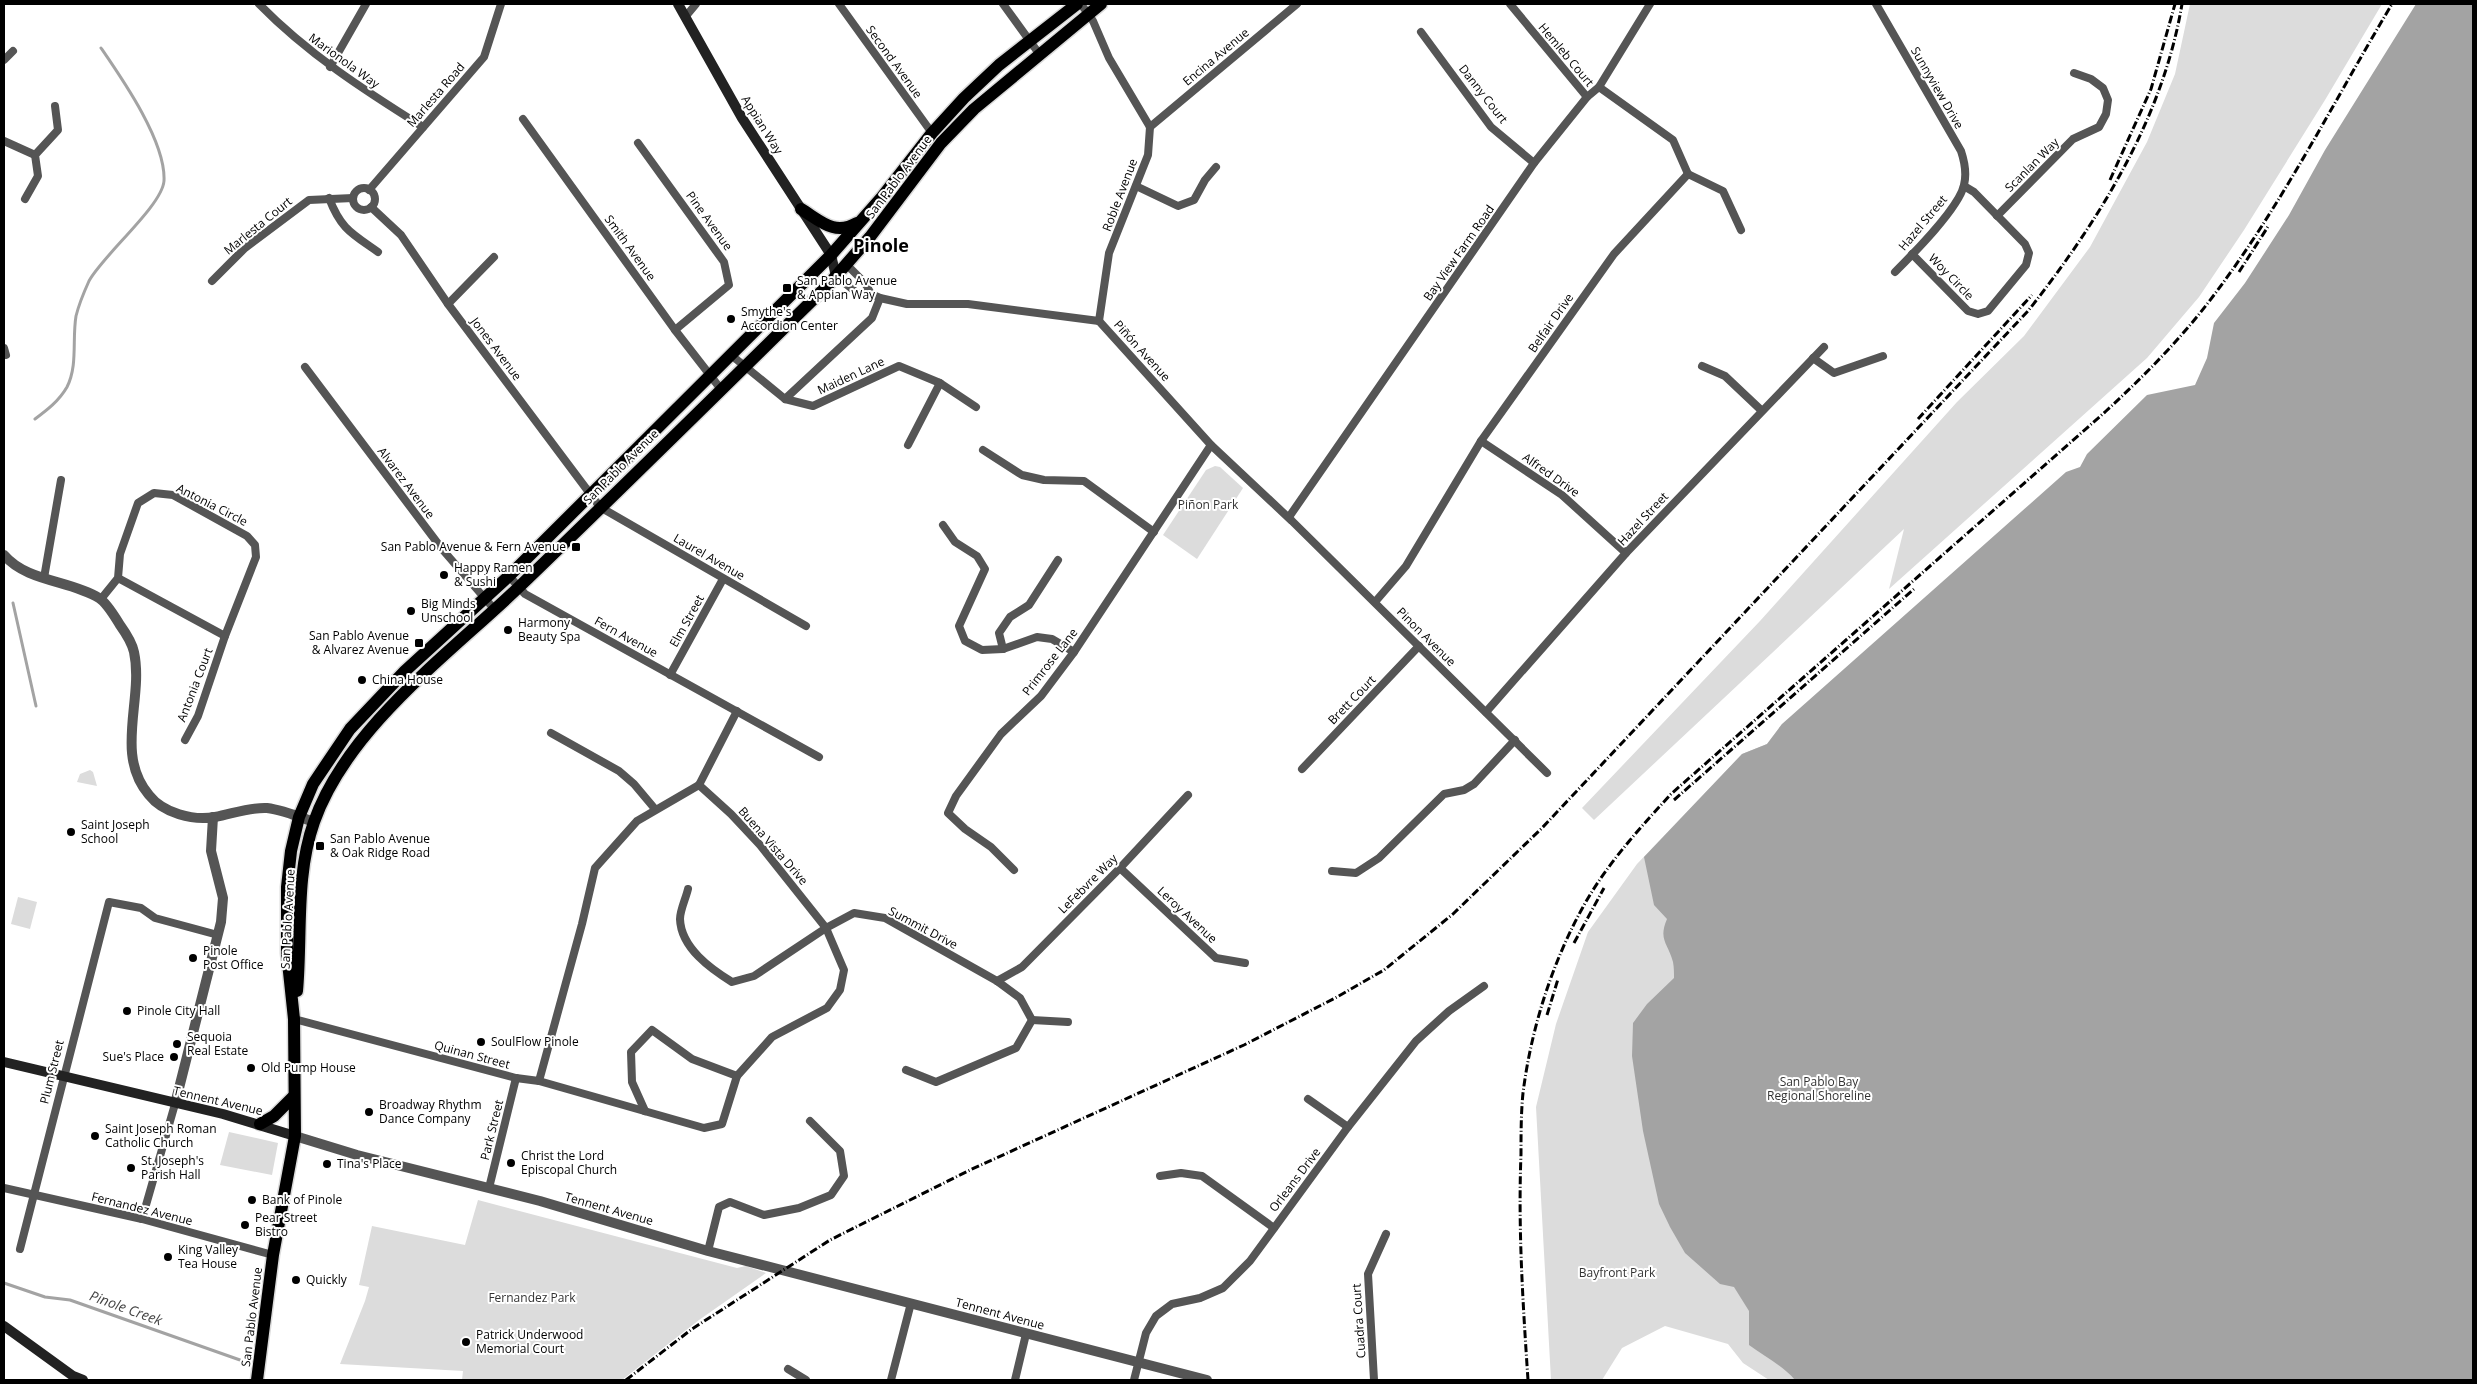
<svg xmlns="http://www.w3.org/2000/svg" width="2477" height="1384" font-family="'Open Sans',sans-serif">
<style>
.green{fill:#dcdcdc}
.water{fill:#a3a3a3}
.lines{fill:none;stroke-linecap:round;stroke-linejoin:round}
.stream{stroke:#a3a3a3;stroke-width:3}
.primary-casing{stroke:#dbdbdb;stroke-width:15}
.minor{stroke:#555;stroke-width:8}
.tertiary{stroke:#555;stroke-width:10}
.secondary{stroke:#222;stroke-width:10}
.primary{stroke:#000;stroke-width:12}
.rail{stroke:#000;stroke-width:3;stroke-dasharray:8 2.5 1 2.5;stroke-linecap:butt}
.poi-dot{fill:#000;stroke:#fff;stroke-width:2}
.labels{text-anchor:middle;stroke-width:4;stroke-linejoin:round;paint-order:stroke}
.street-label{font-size:12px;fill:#000;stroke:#fff}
.poi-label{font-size:12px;fill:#000;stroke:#fff;text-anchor:start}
.park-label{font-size:12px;fill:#333;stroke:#fff}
.water-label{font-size:14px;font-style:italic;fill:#444;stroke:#fff}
.district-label{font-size:18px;font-weight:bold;fill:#000;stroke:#fff}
</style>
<rect width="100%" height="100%" fill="#fff"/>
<g class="green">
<path d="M 2190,4 L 2382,4 L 2325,100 L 2244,230 L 2199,297 L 2147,358 L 1889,589 L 1904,529 L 1594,820 L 1582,808 L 1760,621 L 1957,402 L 2024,336 L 2090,247 L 2147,142 L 2175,74 Z"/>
<path d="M 1215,466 L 1220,467 L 1243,488 L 1197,559 L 1163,535 L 1206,470 Z"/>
<path d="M 1782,724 L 2091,1380 L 1769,1380 L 1743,1363 L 1728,1344 L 1665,1326 L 1622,1348 L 1602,1380 L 1551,1380 L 1536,1107 L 1556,1024 L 1588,932 L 1637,864 L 1742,754 L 1767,744 Z"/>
<path d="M 90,770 L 93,772 L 97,786 L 77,782 L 80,774 Z"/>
<path d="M 18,897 L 37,902 L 30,929 L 11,924 Z"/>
<path d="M 229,1132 L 278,1143 L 272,1175 L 220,1165 Z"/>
<path d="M 478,1200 L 737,1268 L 746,1266 L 766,1273 L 699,1320 L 622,1380 L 462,1380 L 463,1371 L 340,1364 L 365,1301 L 369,1287 L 359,1285 L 372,1226 L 465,1245 Z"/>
</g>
<path class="water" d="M 2416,4 L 2473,4 L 2473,1380 L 1795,1380 C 1783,1366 1764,1356 1749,1345 L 1749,1311 L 1734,1287 L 1720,1284 L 1685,1253 L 1670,1227 L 1659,1204 L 1643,1131 L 1632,1056 L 1633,1023 L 1647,1004 L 1674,978 C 1674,973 1674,967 1673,962 C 1668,943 1658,940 1667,919 L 1654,905 L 1644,857 L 1742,754 L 1767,744 L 1782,724 L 2066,472 L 2080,467 L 2087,454 L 2147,395 L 2195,385 L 2207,358 L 2214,323 L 2245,283 L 2289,215 L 2325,150 Z"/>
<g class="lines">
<g class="stream">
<path d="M 35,419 C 47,410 59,401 67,387 C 78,365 72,340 76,316 C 79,304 84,292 89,281 C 103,255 162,206 164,181 C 166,142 123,80 101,48"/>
<path d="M 13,603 L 36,706"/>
<path d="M 4,1283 L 45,1297 L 70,1300 L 240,1360"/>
</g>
<defs>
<g id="primary">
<path d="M 801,209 C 821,221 834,236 857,223"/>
<path d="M 297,991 C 302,935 295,876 314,822 C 347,728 449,654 519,587 C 623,487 726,385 829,284 L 870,237 L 941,143 L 974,109 L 1101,4"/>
<path d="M 260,1124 L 274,1116 L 294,1096"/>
<path d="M 257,1380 L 273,1255 L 295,1136 L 294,1019 L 287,953 L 287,887 L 291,851 L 299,817 L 313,784 L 350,729 L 405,671 L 509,576 L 831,255 L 882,197 L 932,133 L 964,98 L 999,65 L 1077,4"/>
</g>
</defs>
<use href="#primary" class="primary-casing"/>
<g class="minor">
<path d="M 259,4 C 308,54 364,90 423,127"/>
<path d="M 839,4 L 932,133"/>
<path d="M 1003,4 L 1040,55"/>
<path d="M 1081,4 L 1093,21 L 1109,58 L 1150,127 L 1148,155 L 1109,253 L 1099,321"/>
<path d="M 1510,4 L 1587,97"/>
<path d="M 1876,4 L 1961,151 C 1965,163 1967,173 1964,185 C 1959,208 1913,254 1895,272"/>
<path d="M 686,16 L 696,4"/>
<path d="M 1421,32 L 1491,127 L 1534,163"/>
<path d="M 4,60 L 13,51"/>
<path d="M 330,67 L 366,4"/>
<path d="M 1599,87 L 1673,140 L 1688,174"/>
<path d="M 523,119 L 675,330 L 720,388"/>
<path d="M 1150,127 L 1297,4"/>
<path d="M 4,141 L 35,155"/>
<path d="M 638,143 L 724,262 L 729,285 L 675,330"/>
<path d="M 1688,174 L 1723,191 L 1741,230"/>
<path d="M 1136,186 L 1178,206 L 1194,200 L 1205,180 L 1216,167"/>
<circle cx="364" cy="199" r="11"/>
<path d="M 369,190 L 484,57 L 501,4"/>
<path d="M 329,198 C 341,229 351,233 378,252"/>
<path d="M 25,199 L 38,176 L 35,155 L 58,130 L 55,106"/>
<path d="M 371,207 L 401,235 L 448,304 L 600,507 L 806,626"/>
<path d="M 1997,216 L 2073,139 L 2099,127 L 2106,114 L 2108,100 L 2103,88 L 2091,79 L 2074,73"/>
<path d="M 1912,254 L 1968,311 L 1978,314 L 1988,311 L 2026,265 L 2029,253 L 2025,244 L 1974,192 L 1964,186"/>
<path d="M 846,264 L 865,283 L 871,294"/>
<path d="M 836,276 L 857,293 L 871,294 L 880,298 L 907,304 L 968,304 L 1099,321 L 1211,445 L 1292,521 L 1547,773"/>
<path d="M 212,281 L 245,248 L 309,200 L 353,198"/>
<path d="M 448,304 L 494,257"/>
<path d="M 4,348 L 6,355"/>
<path d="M 731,355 L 785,399 L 813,406 L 899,366 L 940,383 L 976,407"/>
<path d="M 1813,358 L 1834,373 L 1883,356"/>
<path d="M 1702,366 L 1725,376 L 1761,410"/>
<path d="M 305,367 L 442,549 L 495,610"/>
<path d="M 785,399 L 872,318 L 880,298"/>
<path d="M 1481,441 L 1562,495 L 1626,553"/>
<path d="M 908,445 L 940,383"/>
<path d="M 983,450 L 1022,475 L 1044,480 L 1084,481 L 1154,532"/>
<path d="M 1289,517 L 1534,163 L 1587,97 L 1599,87 L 1650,4"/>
<path d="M 943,525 L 955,542 L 977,556 L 985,569 L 959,626 L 965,641 L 982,650 L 1003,649 L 1037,637 L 1052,639 L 1074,652"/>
<path d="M 509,576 L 525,594 L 819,757"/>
<path d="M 44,578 L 61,480"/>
<path d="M 101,599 L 118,578 L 120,554 L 138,503 L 154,493 L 173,495 L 247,536 L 255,545 L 256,557 L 225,636 L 118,578"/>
<path d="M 1375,602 L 1406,566 L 1481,441 L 1614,254 L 1688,174"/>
<path d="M 1003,649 L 999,633 L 1010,617 L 1029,605 L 1058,560"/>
<path d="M 670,675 L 723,579"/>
<path d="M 1486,712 L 1626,553 L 1824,347"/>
<path d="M 551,733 L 619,771 L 634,784 L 655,809"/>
<path d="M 185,740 L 198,716 L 225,636"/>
<path d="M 1302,769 L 1419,646"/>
<path d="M 699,785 L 737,711"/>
<path d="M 1120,868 L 1216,958 L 1245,963"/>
<path d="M 1014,870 L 991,847 L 965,829 L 948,813 L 956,796 L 1001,734 L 1041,696 L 1074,652 L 1211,445"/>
<path d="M 1332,871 L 1356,873 L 1379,858 L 1444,794 L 1464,790 L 1474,784 L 1515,740"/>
<path d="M 688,889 C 686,898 680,910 680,919 C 681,948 711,969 732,982 L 754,976 L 826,928 L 854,913 L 885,918 L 997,981 L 1020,998 L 1032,1020 L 1016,1048 L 936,1082 L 906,1070"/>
<path d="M 997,981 L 1022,967 L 1120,868 L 1188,795"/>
<path d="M 294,1019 L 516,1078 L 539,1081 L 704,1128 L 722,1124 L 737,1076"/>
<path d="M 1032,1020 L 1068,1022"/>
<path d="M 539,1081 L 582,924 L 595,868 L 637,821 L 699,785"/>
<path d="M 1308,1099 L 1348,1127"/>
<path d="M 645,1111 L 632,1082 L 631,1052 L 652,1030 L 692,1059 L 737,1076 L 772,1037 L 827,1008 L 840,990 L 844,970 L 826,928 L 760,845 L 731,814 L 699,785"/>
<path d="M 1160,1176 L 1181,1173 L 1202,1176 L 1274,1228"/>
<path d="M 4,1188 L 142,1219 L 273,1255"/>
<path d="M 489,1188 L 516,1078"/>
<path d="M 142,1219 L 175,1104"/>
<path d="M 20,1249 L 109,902 L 141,908 L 155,918 L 218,935"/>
<path d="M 708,1251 L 719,1207 L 730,1202 L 764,1215 L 799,1208 L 831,1195 L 844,1176 L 840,1151 L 810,1121"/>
<path d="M 788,1369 L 806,1380"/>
<path d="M 891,1380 L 911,1303"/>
<path d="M 1015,1380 L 1026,1334"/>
<path d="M 1134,1380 L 1146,1333 L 1156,1316 L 1172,1304 L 1200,1298 L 1223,1288 L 1250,1261 L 1348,1127 L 1416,1041 L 1449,1011 L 1484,986"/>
<path d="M 1374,1380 L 1368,1274 L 1386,1234"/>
</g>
<g class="tertiary">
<path d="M 4,555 C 27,582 70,580 99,598 C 107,603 115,617 120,625 C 125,632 132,643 134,652 C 144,699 114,754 149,795 C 163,813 193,821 215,817 C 232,814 249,807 267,808 C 283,810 300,817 314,822"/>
<path d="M 175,1104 L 221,922 L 223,898 L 211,851 L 213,817"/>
<path d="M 295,1136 L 357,1155 L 540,1201 L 708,1251 L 1207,1380"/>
</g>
<g class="secondary">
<path d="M 678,4 L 742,118 L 831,255 L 836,276"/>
<path d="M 4,1062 L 223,1114 L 295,1136"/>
<path d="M 4,1326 L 73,1376 L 83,1380"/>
</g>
<use href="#primary" class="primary"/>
<g class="rail">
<path d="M 2110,180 L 2151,89 L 2175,4"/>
<path d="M 2239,272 L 2269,225"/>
<path d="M 1918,419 L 2032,295"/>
<path d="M 1674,800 L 1914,589"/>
<path d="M 1574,943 L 1604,888"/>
<path d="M 1547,1015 L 1558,979"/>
<path d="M 626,1380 L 692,1329 L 830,1240 L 970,1170 L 1244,1045 L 1337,997 L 1384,970 L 1453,914 L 1542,828 L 2028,311 C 2099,221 2163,118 2182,4"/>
<path d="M 1528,1380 C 1523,1305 1518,1229 1521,1154 C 1521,1134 1521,1113 1523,1093 C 1531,1029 1552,963 1583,907 C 1606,865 1639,829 1671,794 L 2105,412 C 2144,376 2182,338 2214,295 C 2282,205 2334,101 2392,4"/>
</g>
</g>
<g class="poi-dot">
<rect x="782" y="283" width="10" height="10" rx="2.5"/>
<circle cx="731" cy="319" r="5"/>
<rect x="571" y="542" width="10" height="10" rx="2.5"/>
<circle cx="444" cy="575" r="5"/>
<circle cx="411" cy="611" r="5"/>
<circle cx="508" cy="630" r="5"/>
<rect x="414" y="638" width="10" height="10" rx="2.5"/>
<circle cx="362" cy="680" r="5"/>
<circle cx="71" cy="832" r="5"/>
<rect x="315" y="841" width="10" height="10" rx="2.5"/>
<circle cx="193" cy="958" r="5"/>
<circle cx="127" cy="1011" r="5"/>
<circle cx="481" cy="1042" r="5"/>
<circle cx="177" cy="1044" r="5"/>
<circle cx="174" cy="1057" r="5"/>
<circle cx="251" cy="1068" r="5"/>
<circle cx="369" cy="1112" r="5"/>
<circle cx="95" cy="1136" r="5"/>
<circle cx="511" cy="1163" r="5"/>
<circle cx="327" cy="1164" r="5"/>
<circle cx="131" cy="1168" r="5"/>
<circle cx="252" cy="1200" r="5"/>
<circle cx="245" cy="1225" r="5"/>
<circle cx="168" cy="1257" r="5"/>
<circle cx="296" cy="1280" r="5"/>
<circle cx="466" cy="1342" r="5"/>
</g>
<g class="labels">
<g class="street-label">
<text transform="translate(1566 55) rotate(50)" y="4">Hemleb Court</text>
<text transform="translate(1216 57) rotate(-40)" y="4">Encina Avenue</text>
<text transform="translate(344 61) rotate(36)" y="4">Marionola Way</text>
<text transform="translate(894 62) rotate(54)" y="4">Second Avenue</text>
<text transform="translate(1937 88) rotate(60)" y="4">Sunnyview Drive</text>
<text transform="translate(1483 94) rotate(52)" y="4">Danny Court</text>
<text transform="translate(436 95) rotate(-49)" y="4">Marlesta Road</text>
<text transform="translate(762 125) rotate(58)" y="4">Appian Way</text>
<text transform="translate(2032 165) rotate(-45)" y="4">Scanlan Way</text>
<text transform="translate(899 177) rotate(-53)" y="4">San Pablo Avenue</text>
<text transform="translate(1120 195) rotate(-69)" y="4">Roble Avenue</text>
<text transform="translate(709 221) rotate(54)" y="4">Pine Avenue</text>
<text transform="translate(1923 223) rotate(-50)" y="4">Hazel Street</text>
<text transform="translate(258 226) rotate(-39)" y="4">Marlesta Court</text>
<text transform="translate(630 248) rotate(54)" y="4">Smith Avenue</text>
<text transform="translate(1459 253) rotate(-55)" y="4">Bay View Farm Road</text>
<text transform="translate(1951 277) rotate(46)" y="4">Woy Circle</text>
<text transform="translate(1551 323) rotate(-55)" y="4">Belfair Drive</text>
<text transform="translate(496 349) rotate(53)" y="4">Jones Avenue</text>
<text transform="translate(1142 351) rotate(48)" y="4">Piñón Avenue</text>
<text transform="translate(851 376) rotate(-25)" y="4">Maiden Lane</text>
<text transform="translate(621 467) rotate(-45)" y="4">San Pablo Avenue</text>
<text transform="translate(1551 475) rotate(35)" y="4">Alfred Drive</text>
<text transform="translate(406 483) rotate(53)" y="4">Alvarez Avenue</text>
<text transform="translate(212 505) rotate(27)" y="4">Antonia Circle</text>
<text transform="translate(1643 519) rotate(-47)" y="4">Hazel Street</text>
<text transform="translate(709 557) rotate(30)" y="4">Laurel Avenue</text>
<text transform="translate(687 621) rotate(-61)" y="4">Elm Street</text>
<text transform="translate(626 637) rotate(29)" y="4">Fern Avenue</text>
<text transform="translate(1426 637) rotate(45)" y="4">Pinon Avenue</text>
<text transform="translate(1050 662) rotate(-52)" y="4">Primrose Lane</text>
<text transform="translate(195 685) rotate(-69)" y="4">Antonia Court</text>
<text transform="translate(1352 700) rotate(-46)" y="4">Brett Court</text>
<text transform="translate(773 846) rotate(49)" y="4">Buena Vista Drive</text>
<text transform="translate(1088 884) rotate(-45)" y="4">LeFebvre Way</text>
<text transform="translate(1187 915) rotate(43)" y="4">Leroy Avenue</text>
<text transform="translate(288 919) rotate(-87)" y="4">San Pablo Avenue</text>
<text transform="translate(923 928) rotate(28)" y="4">Summit Drive</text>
<text transform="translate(472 1055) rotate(15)" y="4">Quinan Street</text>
<text transform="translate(52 1072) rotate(-76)" y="4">Plum Street</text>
<text transform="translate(218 1101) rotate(13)" y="4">Tennent Avenue</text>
<text transform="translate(492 1130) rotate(-76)" y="4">Park Street</text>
<text transform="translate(1295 1180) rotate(-53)" y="4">Orleans Drive</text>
<text transform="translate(142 1209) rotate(14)" y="4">Fernandez Avenue</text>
<text transform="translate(609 1209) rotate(16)" y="4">Tennent Avenue</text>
<text transform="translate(1000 1314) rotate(15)" y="4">Tennent Avenue</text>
<text transform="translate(252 1317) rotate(-83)" y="4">San Pablo Avenue</text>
<text transform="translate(1359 1321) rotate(-94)" y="4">Cuadra Court</text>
</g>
<g class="poi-label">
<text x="797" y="285">San Pablo Avenue<tspan x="797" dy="14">&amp; Appian Way</tspan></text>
<text x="741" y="316">Smythe's<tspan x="741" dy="14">Accordion Center</tspan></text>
<text x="566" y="551" text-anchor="end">San Pablo Avenue &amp; Fern Avenue</text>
<text x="454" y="572">Happy Ramen<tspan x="454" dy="14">&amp; Sushi</tspan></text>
<text x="421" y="608">Big Minds<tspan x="421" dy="14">Unschool</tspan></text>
<text x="518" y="627">Harmony<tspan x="518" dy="14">Beauty Spa</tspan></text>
<text x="409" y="640" text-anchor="end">San Pablo Avenue<tspan x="409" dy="14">&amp; Alvarez Avenue</tspan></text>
<text x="372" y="684">China House</text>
<text x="81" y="829">Saint Joseph<tspan x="81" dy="14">School</tspan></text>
<text x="330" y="843">San Pablo Avenue<tspan x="330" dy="14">&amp; Oak Ridge Road</tspan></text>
<text x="203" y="955">Pinole<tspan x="203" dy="14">Post Office</tspan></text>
<text x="137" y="1015">Pinole City Hall</text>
<text x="187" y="1041">Sequoia<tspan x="187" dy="14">Real Estate</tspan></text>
<text x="491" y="1046">SoulFlow Pinole</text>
<text x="164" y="1061" text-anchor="end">Sue's Place</text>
<text x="261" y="1072">Old Pump House</text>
<text x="379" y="1109">Broadway Rhythm<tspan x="379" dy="14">Dance Company</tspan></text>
<text x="105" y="1133">Saint Joseph Roman<tspan x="105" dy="14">Catholic Church</tspan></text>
<text x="521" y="1160">Christ the Lord<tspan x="521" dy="14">Episcopal Church</tspan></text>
<text x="141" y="1165">St. Joseph's<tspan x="141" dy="14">Parish Hall</tspan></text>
<text x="337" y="1168">Tina's Place</text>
<text x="262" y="1204">Bank of Pinole</text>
<text x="255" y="1222">Pear Street<tspan x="255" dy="14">Bistro</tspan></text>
<text x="178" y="1254">King Valley<tspan x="178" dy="14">Tea House</tspan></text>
<text x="306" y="1284">Quickly</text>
<text x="476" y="1339">Patrick Underwood<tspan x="476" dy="14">Memorial Court</tspan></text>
</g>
<g class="park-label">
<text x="1208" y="509">Piñon Park</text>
<text x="1819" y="1086">San Pablo Bay<tspan x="1819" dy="14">Regional Shoreline</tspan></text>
<text x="1617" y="1277">Bayfront Park</text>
<text x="532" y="1302">Fernandez Park</text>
</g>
<g class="water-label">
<text transform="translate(126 1308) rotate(20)" y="5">Pinole Creek</text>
</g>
<g class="district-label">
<text x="881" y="252">Pinole</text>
</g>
</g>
<rect width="2477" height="1384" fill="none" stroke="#000000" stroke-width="10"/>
</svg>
